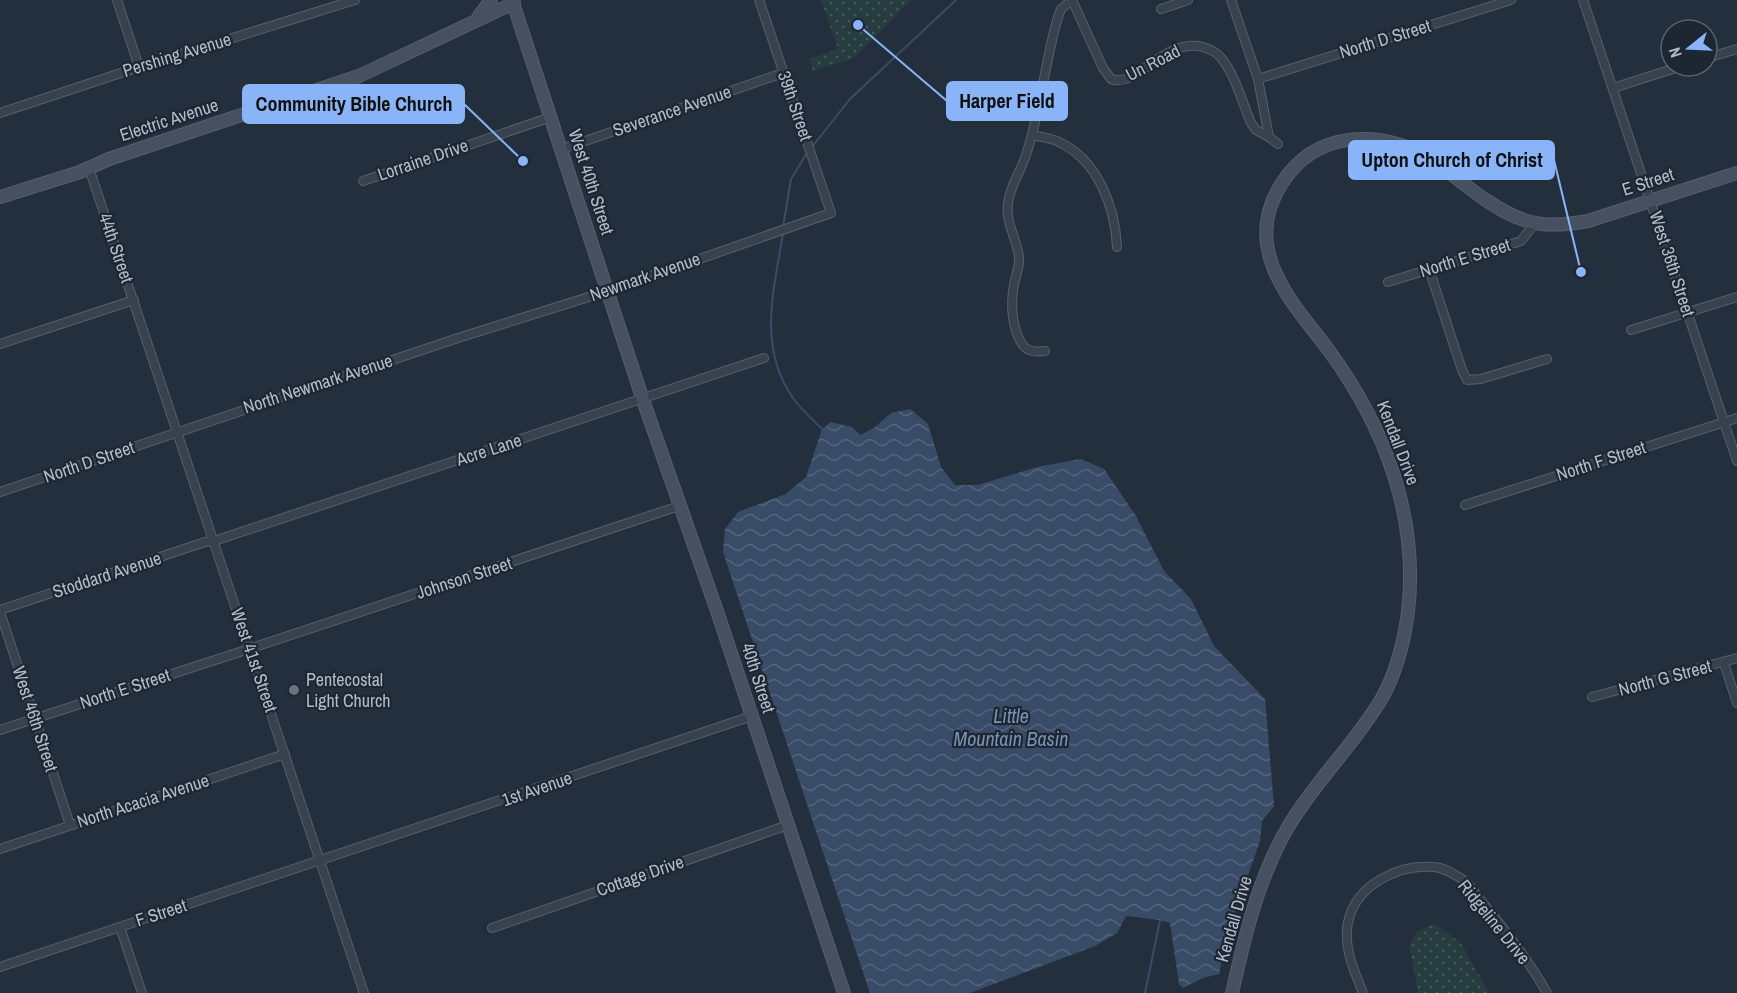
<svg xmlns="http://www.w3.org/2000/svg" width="1737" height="993" font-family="'Archivo Narrow',sans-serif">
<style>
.green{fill:url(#green-dots)}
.water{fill:url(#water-waves)}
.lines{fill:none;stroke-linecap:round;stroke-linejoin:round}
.stream{stroke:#394c67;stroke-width:2}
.minor-casing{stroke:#565f6c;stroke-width:10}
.secondary-casing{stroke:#565f6c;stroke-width:14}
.minor{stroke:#38414e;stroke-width:8}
.secondary{stroke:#465061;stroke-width:12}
.worship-dot{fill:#6b7280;stroke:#1d2633;stroke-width:2}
.labels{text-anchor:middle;stroke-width:4.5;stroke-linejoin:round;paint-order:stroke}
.street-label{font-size:18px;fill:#b4bcc9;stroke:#1d2633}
.poi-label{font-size:18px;fill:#b4bcc9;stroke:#1d2633;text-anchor:start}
.water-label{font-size:20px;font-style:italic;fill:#7c92b1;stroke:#1d2633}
.leader{fill:none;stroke:#8ab4f8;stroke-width:2}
.callout-dot{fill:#8ab4f8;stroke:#1d2633;stroke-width:2}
.callout{fill:#8ab4f8;stroke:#8ab4f8;stroke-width:2}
.callout-label{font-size:20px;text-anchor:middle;font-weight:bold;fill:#111}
</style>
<defs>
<pattern id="green-dots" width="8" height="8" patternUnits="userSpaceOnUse" patternTransform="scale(1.5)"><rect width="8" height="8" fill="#263c3f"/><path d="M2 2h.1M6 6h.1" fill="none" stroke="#435659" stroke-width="1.8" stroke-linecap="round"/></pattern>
<pattern id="water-waves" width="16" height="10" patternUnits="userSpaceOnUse" patternTransform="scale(1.5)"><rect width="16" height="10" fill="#394c67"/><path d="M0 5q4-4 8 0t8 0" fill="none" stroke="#53647b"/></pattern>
</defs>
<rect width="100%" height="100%" fill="#242f3e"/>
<g class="green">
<path d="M 821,0 L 911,0 L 854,58 L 813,71 L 809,59 L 838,49 Z"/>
<path d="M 1435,924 L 1461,943 L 1489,993 L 1418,993 L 1409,944 L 1418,931 Z"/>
</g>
<path class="water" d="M 910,409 L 928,424 L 941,467 L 955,485 L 978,485 L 1037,467 L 1081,459 L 1104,469 L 1136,516 L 1164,571 L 1191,599 L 1214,646 L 1265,699 L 1274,806 L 1262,821 L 1260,841 L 1227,935 L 1219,974 L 1203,978 L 1183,988 L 1179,984 L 1170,923 L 1160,920 L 1126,916 L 1117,933 L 1095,946 L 970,993 L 870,993 L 723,552 L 725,529 L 738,512 L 786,494 L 806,477 L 822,429 L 831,422 L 851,427 L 861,435 L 875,427 L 891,413 Z"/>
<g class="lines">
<g class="stream">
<path d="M 812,147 L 850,99 L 956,0"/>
<path d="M 783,227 L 791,179 L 808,151"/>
<path d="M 783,233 C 774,290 757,347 793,398 C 801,409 812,419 822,429"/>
<path d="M 1145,993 L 1160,920"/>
</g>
<defs>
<g id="minor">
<path d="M 117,0 L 139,67"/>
<path d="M 1072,0 L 1103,68 L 1111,79 C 1137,89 1164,37 1203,47 C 1211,50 1217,52 1222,59 C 1236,77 1242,102 1251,123 L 1256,130 L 1269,137"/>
<path d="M 1231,0 L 1258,79 L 1269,137 L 1278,144"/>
<path d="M 1583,0 L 1737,461"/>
<path d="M 1161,9 L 1188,0"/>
<path d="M 1707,58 L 1737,49"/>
<path d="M 1258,79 L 1511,0"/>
<path d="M 1613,88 L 1682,66"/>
<path d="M 0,113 L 139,67 L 355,0"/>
<path d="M 1032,135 C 1041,137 1051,138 1059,142 C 1098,160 1115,207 1117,247"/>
<path d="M 562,149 L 783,73"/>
<path d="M 89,168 L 364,993"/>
<path d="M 363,181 L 551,117"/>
<path d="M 1429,269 L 1462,370 L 1467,380 L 1481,379 L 1547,359"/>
<path d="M 1388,282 L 1521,241 L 1535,223"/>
<path d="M 1631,330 L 1737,297"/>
<path d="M 0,344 L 134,300"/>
<path d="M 1045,351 C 1028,353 1023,349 1017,334 C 1011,317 1011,301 1014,284 C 1016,275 1020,266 1019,257 C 1017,238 1005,223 1008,203 C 1010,185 1022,170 1027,152 C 1041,108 1045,61 1058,17 L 1061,9 L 1072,0"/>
<path d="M 0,492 L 458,338 L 608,291 L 831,213 L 759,0"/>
<path d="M 1465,505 L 1737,418"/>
<path d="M 0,610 L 205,542 L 214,541 L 764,358"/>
<path d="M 0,612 L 70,825"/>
<path d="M 1724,663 L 1737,703"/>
<path d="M 1592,697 L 1737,658"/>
<path d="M 0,730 L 249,649 L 679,506"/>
<path d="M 0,849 L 285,754"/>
<path d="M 120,927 L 142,993"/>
<path d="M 492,928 L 788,825"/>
<path d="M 0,967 L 752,716"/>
<path d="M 1363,993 C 1354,970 1343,948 1348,922 C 1356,885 1398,864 1433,867 C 1443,867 1454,874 1462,879 C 1471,885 1477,896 1483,903 C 1507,932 1529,961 1547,993"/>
</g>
<g id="secondary">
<path d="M 512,0 L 643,400 L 717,611 L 844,993"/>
<path d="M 479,16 L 491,0"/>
<path d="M 0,197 L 80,172 L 109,159 L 359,76 L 514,3"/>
<path d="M 1232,993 C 1245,935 1258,879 1288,827 C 1315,781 1355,744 1382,698 C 1397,671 1404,642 1408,612 C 1419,517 1385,428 1330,352 C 1308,322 1278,291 1269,254 C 1262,228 1268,205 1282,183 C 1316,130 1377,130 1428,156 C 1458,178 1489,208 1524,220 C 1544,227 1567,225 1588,221 L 1737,173"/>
</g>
</defs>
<use href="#minor" class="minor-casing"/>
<use href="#secondary" class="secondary-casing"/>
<use href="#minor" class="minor"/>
<use href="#secondary" class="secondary"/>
</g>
<circle class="worship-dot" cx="294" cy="690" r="6"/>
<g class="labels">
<g class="street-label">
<text transform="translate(1385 39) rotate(-17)" y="6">North D Street</text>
<text transform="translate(177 55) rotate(-17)" y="6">Pershing Avenue</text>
<text transform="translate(1153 63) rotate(-27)" y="6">Un Road</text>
<text transform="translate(795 106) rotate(71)" y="6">39th Street</text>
<text transform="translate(672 111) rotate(-19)" y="6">Severance Avenue</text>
<text transform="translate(169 120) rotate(-18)" y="6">Electric Avenue</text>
<text transform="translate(423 160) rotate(-19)" y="6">Lorraine Drive</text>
<text transform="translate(591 182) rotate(72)" y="6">West 40th Street</text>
<text transform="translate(1648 182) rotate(-18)" y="6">E Street</text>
<text transform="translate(116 248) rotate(71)" y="6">44th Street</text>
<text transform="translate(1465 258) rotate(-17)" y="6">North E Street</text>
<text transform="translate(1672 264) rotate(72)" y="6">West 36th Street</text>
<text transform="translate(645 277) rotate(-19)" y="6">Newmark Avenue</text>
<text transform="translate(318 384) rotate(-18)" y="6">North Newmark Avenue</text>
<text transform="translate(1398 443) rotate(69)" y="6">Kendall Drive</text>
<text transform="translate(489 450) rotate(-18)" y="6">Acre Lane</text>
<text transform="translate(1601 461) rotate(-18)" y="6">North F Street</text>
<text transform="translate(89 462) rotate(-19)" y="6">North D Street</text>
<text transform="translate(107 575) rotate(-18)" y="6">Stoddard Avenue</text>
<text transform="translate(464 578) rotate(-18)" y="6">Johnson Street</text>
<text transform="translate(254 660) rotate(71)" y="6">West 41st Street</text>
<text transform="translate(758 678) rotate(72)" y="6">40th Street</text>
<text transform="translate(1665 678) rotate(-15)" y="6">North G Street</text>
<text transform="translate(125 689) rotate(-18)" y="6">North E Street</text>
<text transform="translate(35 719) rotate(72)" y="6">West 46th Street</text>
<text transform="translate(537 789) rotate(-19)" y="6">1st Avenue</text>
<text transform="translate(143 801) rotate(-18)" y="6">North Acacia Avenue</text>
<text transform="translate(640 876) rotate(-19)" y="6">Cottage Drive</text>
<text transform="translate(161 913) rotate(-18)" y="6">F Street</text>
<text transform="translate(1234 919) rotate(-74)" y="6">Kendall Drive</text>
<text transform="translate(1494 922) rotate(51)" y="6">Ridgeline Drive</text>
</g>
<g class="poi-label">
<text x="306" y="686">Pentecostal<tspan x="306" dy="21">Light Church</tspan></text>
</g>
<g class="water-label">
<text x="1011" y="723">Little<tspan x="1011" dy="23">Mountain Basin</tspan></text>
</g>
</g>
<path class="leader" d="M858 25L947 101M523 161L464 104M1581 272L1554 160"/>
<g class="callout-dot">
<circle cx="858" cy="25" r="6"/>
<circle cx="523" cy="161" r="6"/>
<circle cx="1581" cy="272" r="6"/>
</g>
<g class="callout">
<rect x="947" y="82" width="120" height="38" rx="6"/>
<rect x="243" y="85" width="221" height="38" rx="6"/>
<rect x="1349" y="141" width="205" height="38" rx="6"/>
</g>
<g class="callout-label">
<text x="1007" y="108">Harper Field</text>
<text x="354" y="111">Community Bible Church</text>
<text x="1452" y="167">Upton Church of Christ</text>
</g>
<g transform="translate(1689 48) rotate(252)"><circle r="28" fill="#1d2633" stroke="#59626f" stroke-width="1.5"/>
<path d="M0-4.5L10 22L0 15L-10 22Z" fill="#8ab4f8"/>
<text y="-9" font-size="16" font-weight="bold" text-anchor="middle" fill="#b4bcc9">N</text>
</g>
</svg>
